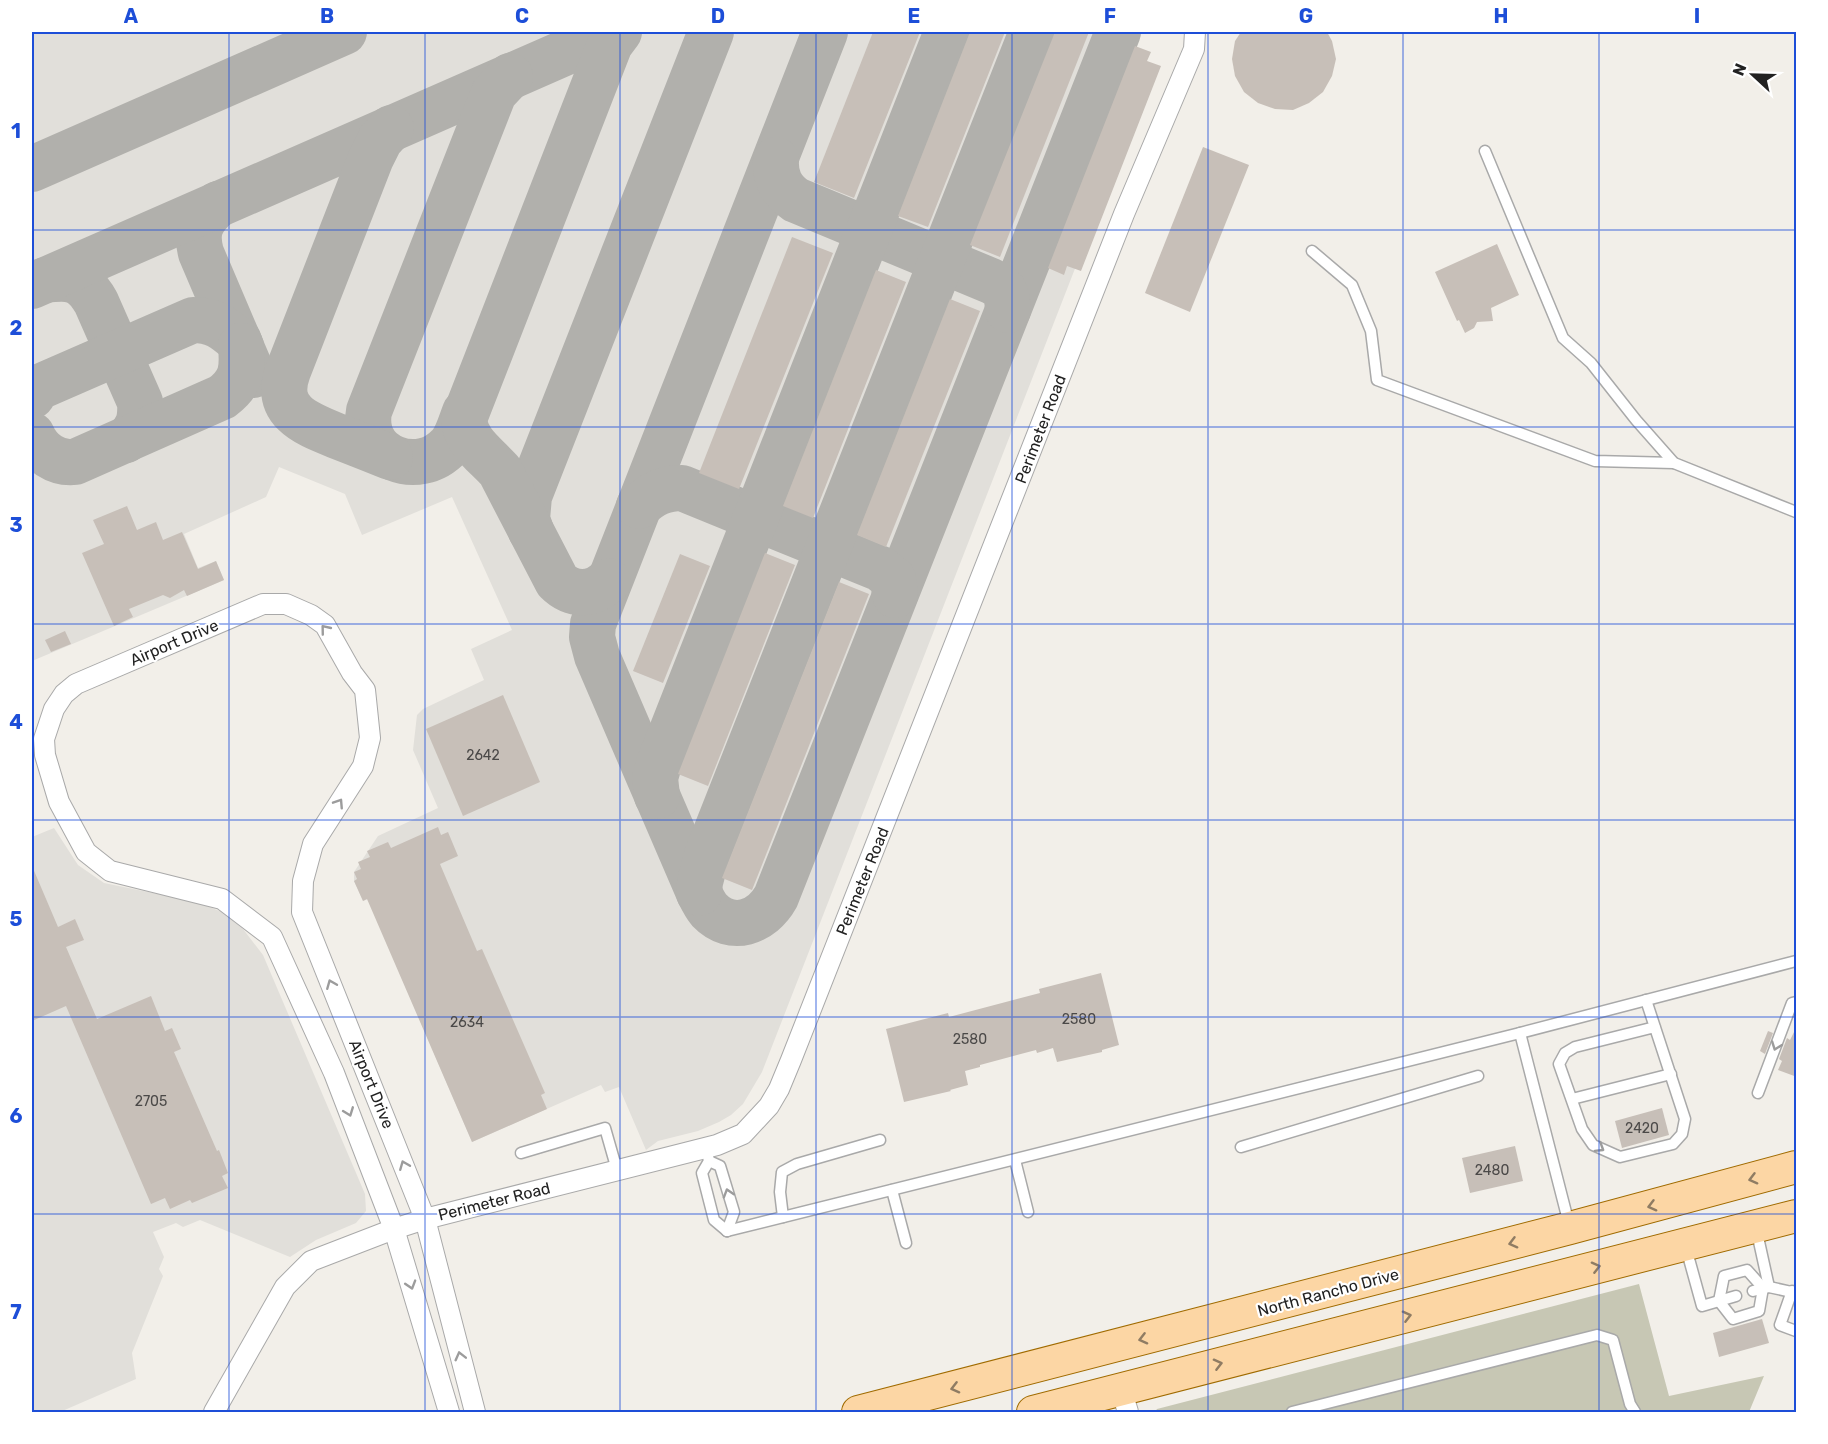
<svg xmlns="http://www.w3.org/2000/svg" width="1828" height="1444" font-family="Rubik,sans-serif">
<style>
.airport{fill:#e1dfda}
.construction{fill:#c7c7b4}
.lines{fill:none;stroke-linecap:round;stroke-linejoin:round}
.taxiway{stroke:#b1b0ac;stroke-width:46}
.building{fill:#c7bfb8}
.lane-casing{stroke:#a9a9a9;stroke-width:13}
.street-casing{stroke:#a9a9a9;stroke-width:22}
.primary-casing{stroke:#a06b00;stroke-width:34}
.lane{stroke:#fff;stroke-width:10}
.street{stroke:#fff;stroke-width:20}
.primary{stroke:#fcd6a4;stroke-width:32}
.oneway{stroke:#9c9c9c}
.oneway2{stroke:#8f7c63}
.grid{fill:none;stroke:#1d4ed8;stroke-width:1.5;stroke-opacity:0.55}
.labels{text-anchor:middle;stroke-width:4.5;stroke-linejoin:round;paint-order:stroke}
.number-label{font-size:14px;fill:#4b4948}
.street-label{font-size:16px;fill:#222;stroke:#fff}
.neatline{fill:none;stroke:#1d4ed8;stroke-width:2}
.grid-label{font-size:20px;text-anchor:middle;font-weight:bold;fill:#1d4ed8}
</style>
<rect width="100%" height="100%" fill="#f2efe9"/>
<g class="airport">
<path d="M 32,32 L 1142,32 L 1053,257 L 1076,266 L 762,1072 L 743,1104 L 731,1115 L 719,1122 L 698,1131 L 658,1141 L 646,1150 L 619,1087 L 605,1092 L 601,1085 L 472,1142 L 368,899 L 363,901 L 354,881 L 354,872 L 378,836 L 438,808 L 413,750 L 417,715 L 423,709 L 484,680 L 471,649 L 512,630 L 452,497 L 362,535 L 345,494 L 279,467 L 266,497 L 184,534 L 198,568 L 216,561 L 224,580 L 32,661 Z"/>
<path d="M 54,828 L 78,865 L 104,883 L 197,902 L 222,912 L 243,929 L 263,955 L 365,1194 L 366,1211 L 356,1223 L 316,1240 L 290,1257 L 200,1220 L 183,1227 L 176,1223 L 153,1232 L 164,1257 L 159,1269 L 163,1276 L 132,1353 L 136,1379 L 60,1412 L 32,1412 L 32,837 Z"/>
</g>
<path class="construction" d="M 1639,1284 L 1669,1396 L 1764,1376 L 1749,1412 L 1155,1412 L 1157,1409 Z"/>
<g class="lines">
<g class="taxiway">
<path d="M 825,32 L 593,624 L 592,637 L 597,656 L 699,893 C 702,899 705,905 709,910 C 732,934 762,922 776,897 L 1118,32"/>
<path d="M 776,160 C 775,177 781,190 796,200 L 991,281 C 1006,288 1007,295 1008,310"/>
<path d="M 32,169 L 344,32"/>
<path d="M 218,204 C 201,220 195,230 201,253 L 253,375"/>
<path d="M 45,280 C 71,277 82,278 96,302 L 140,402 C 141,418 139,429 126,440"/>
<path d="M 32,286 L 612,32"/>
<path d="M 32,396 L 37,388 L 193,320 C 214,320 224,328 239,341"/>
<path d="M 465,412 C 461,422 457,438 449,446 C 419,479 361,458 369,411 L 494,93 L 510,76"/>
<path d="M 32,435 C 39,452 56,464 75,462 L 222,397 C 242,382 243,369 241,346"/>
<path d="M 390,457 C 373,450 355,443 337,436 C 307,424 273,412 288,371 L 371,158 L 380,140 L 391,128"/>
<path d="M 639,506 C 652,494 664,488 682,488 L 881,569 L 893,579 L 895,595"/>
<path d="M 531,531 L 527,519 L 529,496 L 711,32"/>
<path d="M 608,581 C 593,595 573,597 557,581 L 500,471 C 485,454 466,443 464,419 L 610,44 L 619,32"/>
<path d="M 657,796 L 655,778 L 659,764 L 947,32"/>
<path d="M 699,893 L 700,882 L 707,855 L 1032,32"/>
</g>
</g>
<g class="building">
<path d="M 873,32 L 920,32 L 854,198 L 814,182 Z"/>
<path d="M 970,32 L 1005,32 L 928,227 L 898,216 Z"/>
<path d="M 1055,32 L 1089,32 L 1000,257 L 970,245 Z"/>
<path d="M 1241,32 L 1327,32 L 1332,41 L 1336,59 L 1332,76 L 1323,92 L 1309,103 L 1293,110 L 1275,109 L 1258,103 L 1244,92 L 1235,76 L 1232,59 L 1235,41 Z"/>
<path d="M 1135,46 L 1151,52 L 1147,61 L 1161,66 L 1081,271 L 1067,266 L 1064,275 L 1048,268 Z"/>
<path d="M 1203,147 L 1249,165 L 1190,312 L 1145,293 Z"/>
<path d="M 792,237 L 833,253 L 739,489 L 699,473 Z"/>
<path d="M 1497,244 L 1519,295 L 1491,308 L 1493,321 L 1477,322 L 1474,328 L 1465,333 L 1459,320 L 1457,321 L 1435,272 Z"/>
<path d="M 876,270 L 906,282 L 813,518 L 783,506 Z"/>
<path d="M 950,299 L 980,311 L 886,547 L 857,535 Z"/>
<path d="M 127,506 L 137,530 L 156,522 L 163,540 L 182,532 L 198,569 L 216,561 L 224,580 L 187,596 L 184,590 L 170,598 L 163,595 L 129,609 L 133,617 L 114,626 L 82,553 L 104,544 L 93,520 Z"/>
<path d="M 765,553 L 795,565 L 708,786 L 678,774 Z"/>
<path d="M 680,554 L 710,566 L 663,683 L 633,671 Z"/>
<path d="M 839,582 L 869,594 L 752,890 L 722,878 Z"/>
<path d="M 65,631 L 71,644 L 51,652 L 45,640 Z"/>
<path d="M 503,695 L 540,782 L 463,816 L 426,729 Z"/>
<path d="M 438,827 L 441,835 L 448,832 L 458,856 L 440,864 L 477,951 L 482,949 L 545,1093 L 541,1095 L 547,1109 L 472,1142 L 367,899 L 363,901 L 354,881 L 357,879 L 354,872 L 361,869 L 358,862 L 370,857 L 367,851 L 388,842 L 391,848 Z"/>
<path d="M 32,866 L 58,927 L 75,919 L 84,940 L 66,947 L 97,1019 L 151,996 L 165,1031 L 172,1028 L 181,1049 L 174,1052 L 217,1151 L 219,1150 L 228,1173 L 222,1176 L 228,1188 L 192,1203 L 190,1200 L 170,1209 L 165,1198 L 151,1204 L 66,1006 L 32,1021 Z"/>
<path d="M 1101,973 L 1119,1045 L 1102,1050 L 1102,1052 L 1057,1062 L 1053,1048 L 1037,1053 L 1036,1050 L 980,1065 L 980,1067 L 965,1071 L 968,1085 L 950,1090 L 951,1091 L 904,1102 L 886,1029 L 948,1013 L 949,1017 L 1040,993 L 1039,989 Z"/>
<path d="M 1797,1026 L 1797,1077 L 1778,1070 L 1782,1061 L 1779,1059 L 1787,1038 L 1790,1040 Z"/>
<path d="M 1768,1031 L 1773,1033 L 1765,1054 L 1760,1051 Z"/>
<path d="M 1662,1108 L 1669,1135 L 1622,1148 L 1615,1121 Z"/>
<path d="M 1515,1146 L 1523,1181 L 1470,1193 L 1462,1158 Z"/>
<path d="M 1762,1319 L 1769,1343 L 1719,1357 L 1713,1333 Z"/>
</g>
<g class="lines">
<defs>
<g id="lane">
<path d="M 1485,151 L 1563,338 L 1591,363 L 1636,420 L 1674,463 L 1796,512"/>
<path d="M 1312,251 L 1352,285 L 1371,331 L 1377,380 L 1595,461 L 1674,463"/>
<path d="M 1646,1000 L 1685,1119 L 1682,1134 L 1673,1144 L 1620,1157 L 1593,1145 L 1582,1129 L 1559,1064 L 1565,1053 L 1575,1047 L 1655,1027"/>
<path d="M 1758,1093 L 1792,1003 L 1796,1002"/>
<path d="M 1572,1099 L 1671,1074"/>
<path d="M 1241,1147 L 1478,1076"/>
<path d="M 706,1148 L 709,1161 L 702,1173 L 714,1220 L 727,1231"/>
<path d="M 521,1153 L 605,1128 L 617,1170"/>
<path d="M 1015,1160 L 1028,1212"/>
<path d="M 709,1161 L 720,1166 L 734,1212 L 727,1231"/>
<path d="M 892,1190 L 906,1243"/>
<path d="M 783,1217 L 780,1192 L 782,1172 L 797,1164 L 880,1140"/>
<path d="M 1569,1224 L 1520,1033 L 1796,961"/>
<path d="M 1756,1228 L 1769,1287"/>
<path d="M 727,1231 L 1520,1033"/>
<path d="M 1686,1248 L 1702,1306 L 1736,1296"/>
<path d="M 1747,1270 L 1763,1288 L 1759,1311 L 1733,1319 L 1719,1301 L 1724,1276 Z"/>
<path d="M 1753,1291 L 1769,1287 L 1796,1293"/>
<path d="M 1792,1291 L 1780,1325 L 1796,1331"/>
<path d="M 1292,1412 L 1597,1335 L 1613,1340 L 1630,1404 L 1635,1412"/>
</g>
<g id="street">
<path d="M 1121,1389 L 1128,1412"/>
<path d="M 214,1412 L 285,1287 L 311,1261 L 394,1229 L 425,1219 L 717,1145 L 743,1134 L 769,1106 L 779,1089 L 791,1060 L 1124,214 L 1194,49 L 1195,32"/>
<path d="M 449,1412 L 394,1229 L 334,1073 L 272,937 L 222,899 L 110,871 L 86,852 L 59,802 L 45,755 L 44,739 L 54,709 L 64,694 L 76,684 L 263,604 L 286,604 L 311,615 L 325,625 L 352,673 L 365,690 L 370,738 L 363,766 L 313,844 L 303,881 L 302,912 L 425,1219 L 475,1412"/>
</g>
<g id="primary">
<path d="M 858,1412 L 1570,1228 L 1796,1167"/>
<path d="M 1033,1412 L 1796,1216"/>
</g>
</defs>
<use href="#lane" class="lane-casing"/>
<use href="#street" class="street-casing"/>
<use href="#primary" class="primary-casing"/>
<use href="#lane" class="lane"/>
<use href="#street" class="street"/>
<use href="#primary" class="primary"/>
</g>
<defs><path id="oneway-chevron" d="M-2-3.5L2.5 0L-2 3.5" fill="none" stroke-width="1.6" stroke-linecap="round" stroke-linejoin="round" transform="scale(1.5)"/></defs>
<g class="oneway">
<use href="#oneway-chevron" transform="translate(325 629) rotate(-129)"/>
<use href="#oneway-chevron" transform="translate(339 803) rotate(-57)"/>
<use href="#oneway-chevron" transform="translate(331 984) rotate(-112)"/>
<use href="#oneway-chevron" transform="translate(1776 1046) rotate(110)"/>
<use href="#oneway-chevron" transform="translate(349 1112) rotate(69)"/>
<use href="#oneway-chevron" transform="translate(1600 1148) rotate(32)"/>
<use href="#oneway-chevron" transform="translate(404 1165) rotate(-112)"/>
<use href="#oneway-chevron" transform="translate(728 1193) rotate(-107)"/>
<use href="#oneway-chevron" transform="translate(411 1285) rotate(73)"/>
<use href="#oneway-chevron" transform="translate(460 1356) rotate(-104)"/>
</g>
<g class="oneway2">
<use href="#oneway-chevron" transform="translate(1753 1179) rotate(165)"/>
<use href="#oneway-chevron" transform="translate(1652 1206) rotate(165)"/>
<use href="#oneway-chevron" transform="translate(1513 1243) rotate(165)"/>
<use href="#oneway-chevron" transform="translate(1596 1267) rotate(-14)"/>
<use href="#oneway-chevron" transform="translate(1407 1316) rotate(-14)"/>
<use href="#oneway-chevron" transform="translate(1143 1339) rotate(166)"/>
<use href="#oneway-chevron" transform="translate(1218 1364) rotate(-14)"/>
<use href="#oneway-chevron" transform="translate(955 1388) rotate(166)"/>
</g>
<path class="grid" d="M 229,32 L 229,1412M 425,32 L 425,1412M 620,32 L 620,1412M 816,32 L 816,1412M 1012,32 L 1012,1412M 1208,32 L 1208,1412M 1403,32 L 1403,1412M 1599,32 L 1599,1412M 32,230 L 1796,230M 32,427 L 1796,427M 32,624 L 1796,624M 32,820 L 1796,820M 32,1017 L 1796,1017M 32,1214 L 1796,1214"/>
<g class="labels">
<g class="number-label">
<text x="483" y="760">2642</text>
<text x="1079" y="1024">2580</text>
<text x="467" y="1027">2634</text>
<text x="970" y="1044">2580</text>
<text x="151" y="1106">2705</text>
<text x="1642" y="1133">2420</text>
<text x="1492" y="1175">2480</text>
</g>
<g class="street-label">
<text transform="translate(1040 429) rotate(-69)" y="6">Perimeter Road</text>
<text transform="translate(174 642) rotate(-23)" y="6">Airport Drive</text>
<text transform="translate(862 881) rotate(-68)" y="6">Perimeter Road</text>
<text transform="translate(372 1084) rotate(68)" y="6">Airport Drive</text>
<text transform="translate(494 1201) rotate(-14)" y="6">Perimeter Road</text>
<text transform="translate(1328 1292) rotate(-15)" y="6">North Rancho Drive</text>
</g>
</g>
<rect width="1828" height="1444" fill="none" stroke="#ffffff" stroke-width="66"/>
<g transform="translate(1753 75) rotate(292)" stroke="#ffffff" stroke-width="4.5" paint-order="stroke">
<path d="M0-4.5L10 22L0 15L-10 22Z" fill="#222222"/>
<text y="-9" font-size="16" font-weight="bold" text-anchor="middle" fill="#222222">N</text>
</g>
<rect x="33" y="33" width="1762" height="1378" class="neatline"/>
<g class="grid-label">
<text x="131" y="23">A</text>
<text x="327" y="23">B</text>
<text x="522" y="23">C</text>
<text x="718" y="23">D</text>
<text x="914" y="23">E</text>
<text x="1110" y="23">F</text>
<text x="1306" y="23">G</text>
<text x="1501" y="23">H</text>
<text x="1697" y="23">I</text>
<text x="16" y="138">1</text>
<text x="16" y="335">2</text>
<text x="16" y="532">3</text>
<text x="16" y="729">4</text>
<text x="16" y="926">5</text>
<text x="16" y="1123">6</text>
<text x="16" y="1319">7</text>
</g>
</svg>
